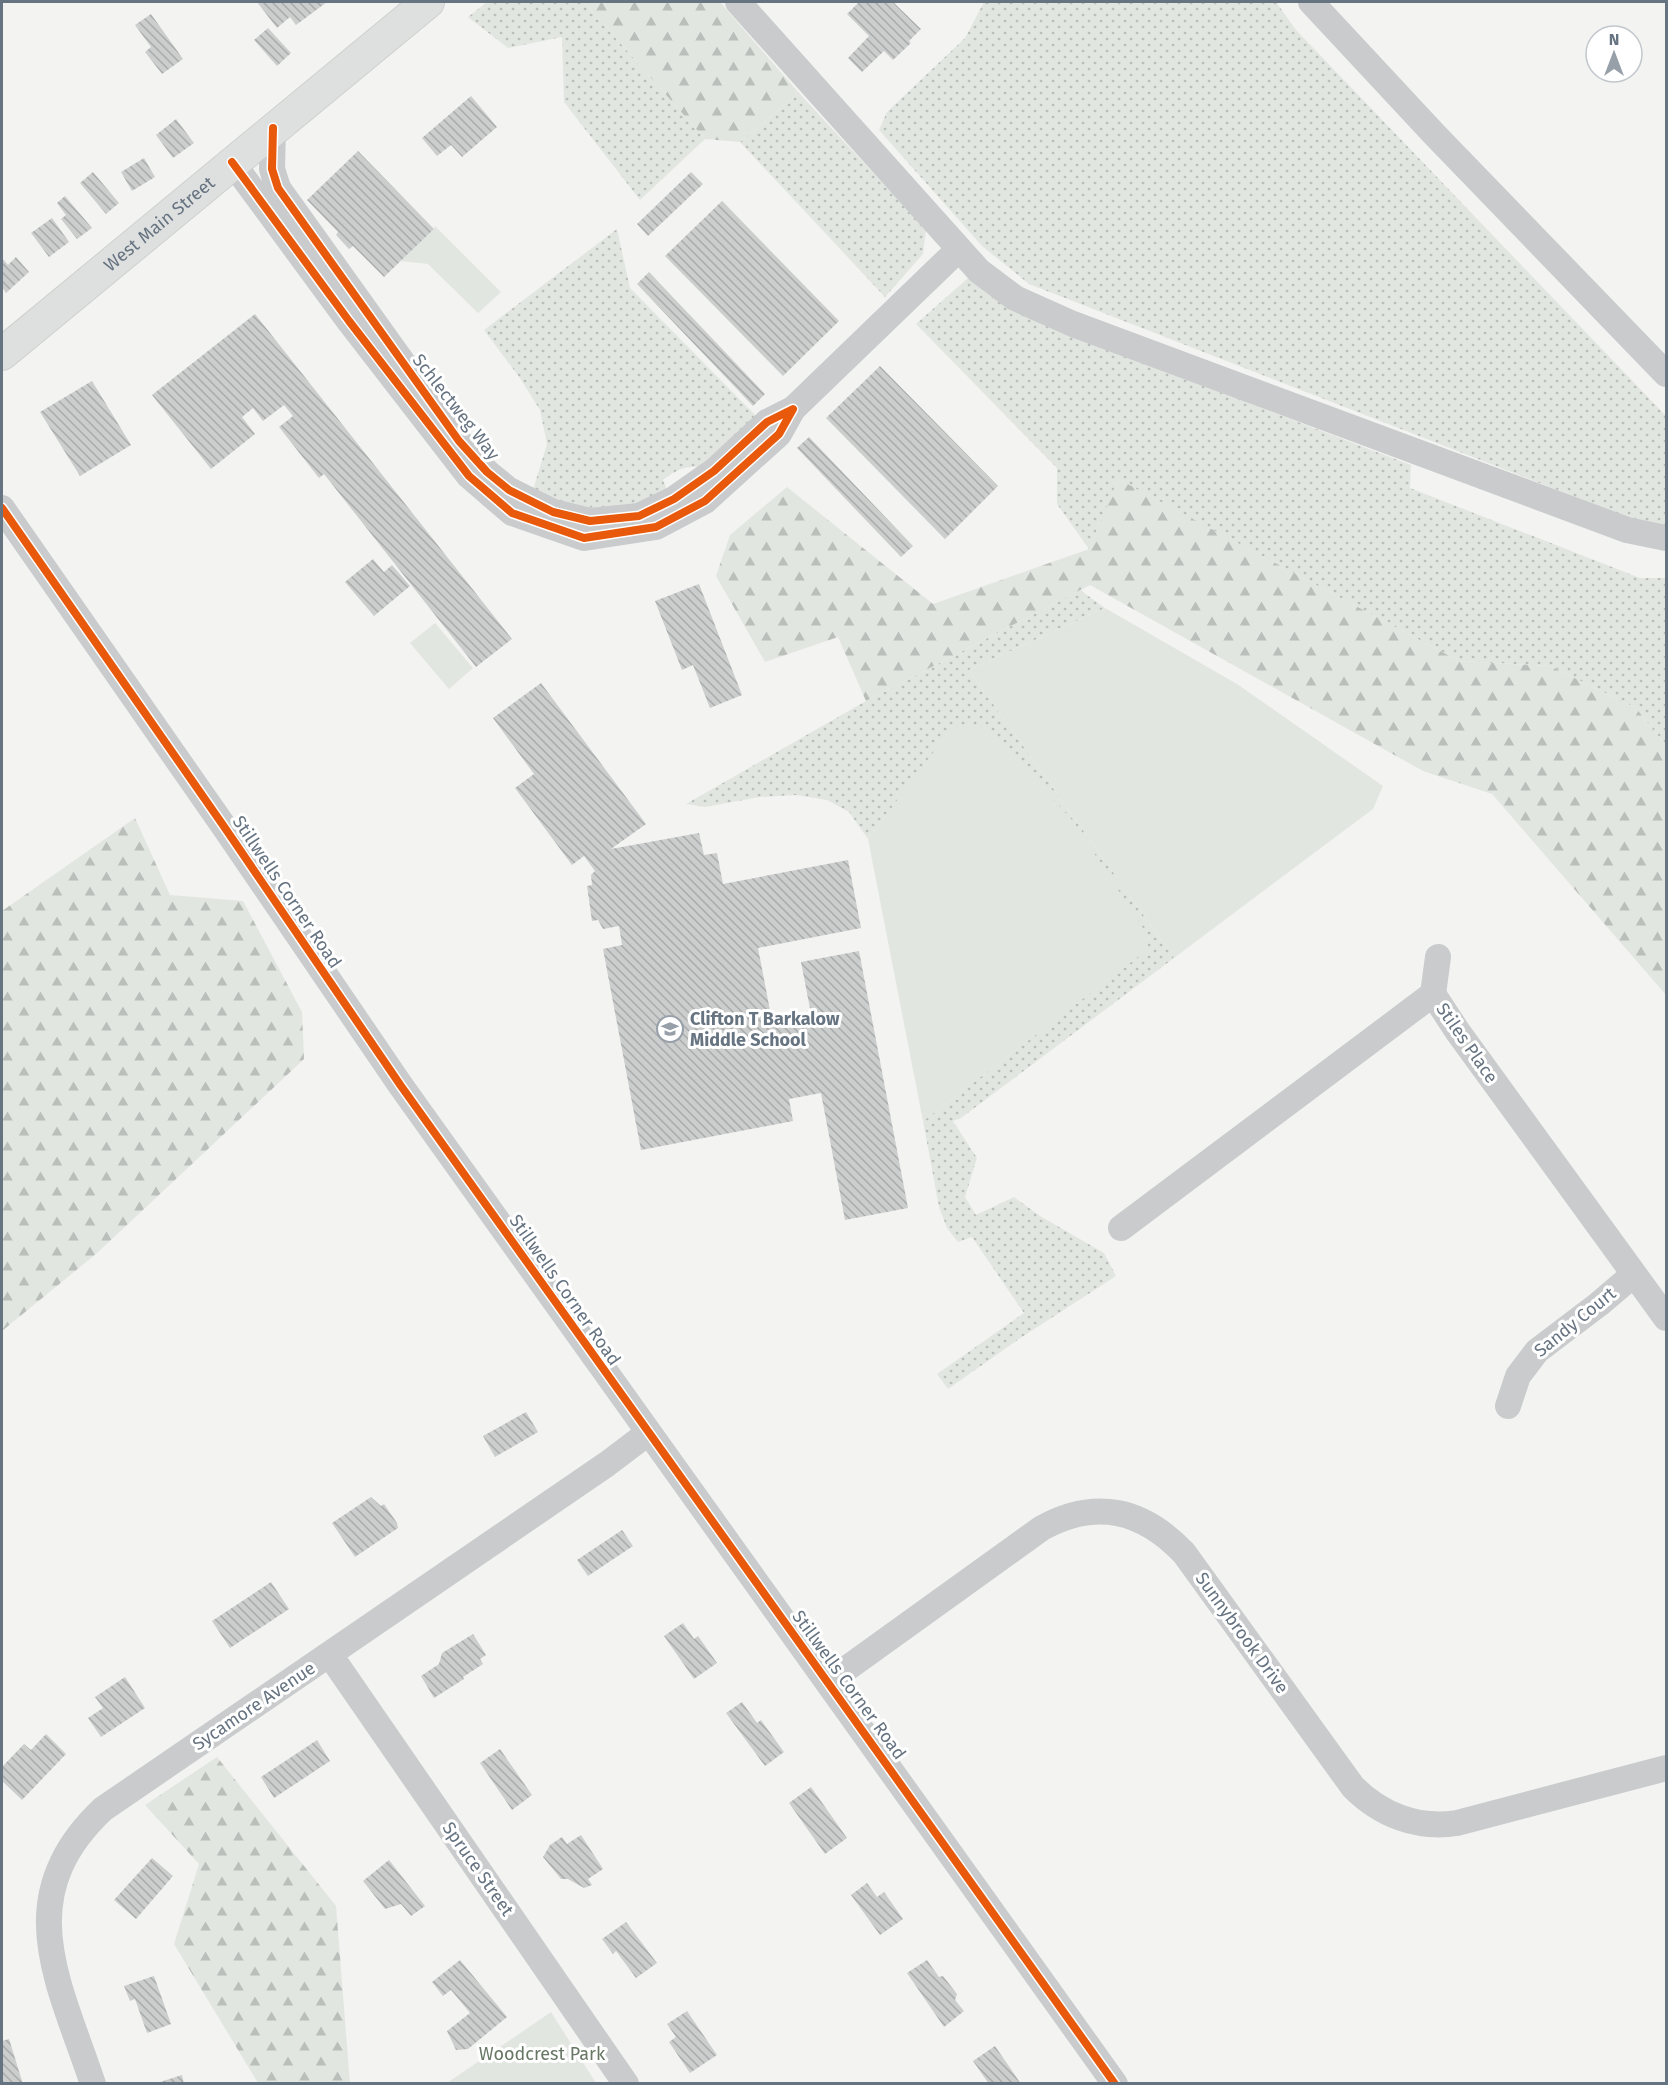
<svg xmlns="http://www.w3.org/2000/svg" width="1668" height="2085" font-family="'Fira Sans',sans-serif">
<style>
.grass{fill:url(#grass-dots)}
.forest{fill:url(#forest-firs)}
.park{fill:#e2e6e0}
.building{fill:url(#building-back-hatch)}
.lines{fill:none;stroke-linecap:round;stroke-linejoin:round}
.major-casing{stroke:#cfd0d0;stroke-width:34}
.minor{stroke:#c9cbcc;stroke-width:26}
.major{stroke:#dedfdf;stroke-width:32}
.cycleway-casing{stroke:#fff;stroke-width:11}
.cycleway{stroke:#e8590c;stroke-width:8}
.labels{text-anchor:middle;stroke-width:6;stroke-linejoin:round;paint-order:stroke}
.street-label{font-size:18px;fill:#667380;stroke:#fff}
.poi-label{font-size:18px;font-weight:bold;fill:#667380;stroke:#fff;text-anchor:start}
.park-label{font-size:18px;fill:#677764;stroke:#fff}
</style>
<defs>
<pattern id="grass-dots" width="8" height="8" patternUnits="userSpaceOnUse" patternTransform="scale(1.5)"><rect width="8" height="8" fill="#e2e6e0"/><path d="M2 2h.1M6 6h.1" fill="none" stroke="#bbbfbb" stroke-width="1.8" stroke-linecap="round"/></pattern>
<pattern id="forest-firs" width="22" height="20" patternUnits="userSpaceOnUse" patternTransform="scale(1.5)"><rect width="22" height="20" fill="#e2e6e0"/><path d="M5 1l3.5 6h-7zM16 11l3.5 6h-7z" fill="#bbbfbb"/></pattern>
<pattern id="building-back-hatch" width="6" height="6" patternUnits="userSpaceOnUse" patternTransform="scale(1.5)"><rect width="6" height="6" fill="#cccdcd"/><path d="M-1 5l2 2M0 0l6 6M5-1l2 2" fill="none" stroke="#a9abac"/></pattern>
</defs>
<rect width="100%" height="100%" fill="#f3f3f2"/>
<g class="grass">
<path d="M 487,2 L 584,2 L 705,139 L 640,200 L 564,102 L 562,37 L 508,48 L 468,17 Z"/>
<path d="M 984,2 L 1276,2 L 1296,30 L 1666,416 L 1666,529 L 1660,530 L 1029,284 L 982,246 L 879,130 L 887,112 L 965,38 Z"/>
<path d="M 799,93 L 926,230 L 923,254 L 885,297 L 740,142 Z"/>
<path d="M 617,229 L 630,288 L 757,417 L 705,468 C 688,464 677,469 663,480 L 669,495 C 634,510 601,512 563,503 C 553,501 543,494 533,490 L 547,444 L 540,410 L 520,378 L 484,330 Z"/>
<path d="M 968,278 L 992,297 L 1078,338 L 1411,465 L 1410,488 L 1640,578 L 1666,578 L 1666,746 L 1636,708 L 1550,666 L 1459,661 L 1119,480 L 1089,549 L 1057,504 L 1057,468 L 916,324 Z"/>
<path d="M 1080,590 L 1105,608 L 969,670 L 1174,958 L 961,1118 L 953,1121 L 977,1158 L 965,1197 L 976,1215 L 1014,1197 L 1040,1216 L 1104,1253 L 1116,1276 L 1019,1339 L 948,1389 L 937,1374 L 1024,1313 L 972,1237 L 958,1242 L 947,1228 L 939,1207 L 923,1121 L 1146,950 L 1149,937 L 954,726 L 868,839 L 849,812 L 827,800 L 796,795 L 760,797 L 705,807 L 686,804 L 866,701 Z"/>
</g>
<g class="forest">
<path d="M 584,2 L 720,2 L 799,93 L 740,142 L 705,139 Z"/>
<path d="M 1118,479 L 1459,661 L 1550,666 L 1636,708 L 1666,746 L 1666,995 L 1492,794 L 1423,771 L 1090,585 L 866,701 L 838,637 L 765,662 L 716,576 L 730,535 L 787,487 L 933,604 L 1089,549 Z"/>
<path d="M 135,818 L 170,895 L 243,901 L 302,1012 L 304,1059 L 96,1254 L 2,1331 L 2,911 Z"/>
<path d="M 217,1757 L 336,1906 L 350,2083 L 258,2083 L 174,1944 L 199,1864 L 145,1805 Z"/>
</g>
<g class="park">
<path d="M 435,226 L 501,292 L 478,313 L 428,264 L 401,261 L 434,229 Z"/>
<path d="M 1105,608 L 1237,684 L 1383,786 L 1373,809 L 1174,958 L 969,670 Z"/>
<path d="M 435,623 L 473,668 L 449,689 L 410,643 Z"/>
<path d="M 953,726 L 986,726 L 1073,821 L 1149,937 L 1147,950 L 923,1121 L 868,839 Z"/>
<path d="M 551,2012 L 596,2083 L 447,2083 Z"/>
</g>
<g class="building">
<path d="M 257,2 L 327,2 L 296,25 L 290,17 L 277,28 Z"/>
<path d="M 859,2 L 893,2 L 921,29 L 909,41 L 911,43 L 893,60 L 884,51 L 862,72 L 848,58 L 869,36 L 847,14 Z"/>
<path d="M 151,14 L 183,59 L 162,74 L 145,52 L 151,47 L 135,25 Z"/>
<path d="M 268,28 L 291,53 L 277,66 L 254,40 Z"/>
<path d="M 471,96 L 497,127 L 462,157 L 451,145 L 437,156 L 422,138 Z"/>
<path d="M 176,119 L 194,143 L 173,158 L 156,135 Z"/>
<path d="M 358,151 L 434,229 L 384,277 L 353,246 L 349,249 L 336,235 L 338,232 L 307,200 Z"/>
<path d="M 144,158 L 155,177 L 132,191 L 121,172 Z"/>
<path d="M 93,172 L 119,203 L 106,214 L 80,183 Z"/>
<path d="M 691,172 L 703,184 L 648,236 L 637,224 Z"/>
<path d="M 65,196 L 92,228 L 77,239 L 61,219 L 66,215 L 57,203 Z"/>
<path d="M 722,201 L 839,321 L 783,376 L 665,256 Z"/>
<path d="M 52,218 L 69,242 L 49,257 L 31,233 Z"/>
<path d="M 16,257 L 29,272 L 6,293 L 2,287 L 2,258 L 8,265 Z"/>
<path d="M 649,272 L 765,394 L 753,406 L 637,284 Z"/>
<path d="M 255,314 L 512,639 L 476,667 L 324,474 L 319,478 L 279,427 L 293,416 L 284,405 L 263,421 L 253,408 L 242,417 L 255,434 L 211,469 L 152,395 Z"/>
<path d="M 880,366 L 998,486 L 945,539 L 826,418 Z"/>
<path d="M 92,381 L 131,445 L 80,476 L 40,412 Z"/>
<path d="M 809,437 L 913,546 L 901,557 L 797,448 Z"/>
<path d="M 373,559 L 384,572 L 392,565 L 410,586 L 374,616 L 345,582 Z"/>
<path d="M 699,584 L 742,695 L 710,708 L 693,665 L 682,670 L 655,601 Z"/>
<path d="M 541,683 L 646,824 L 611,849 L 699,833 L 704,855 L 717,853 L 723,884 L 848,860 L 861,928 L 758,948 L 772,1021 L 811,1014 L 801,962 L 859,951 L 908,1208 L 845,1220 L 821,1093 L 789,1099 L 793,1121 L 641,1150 L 603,949 L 622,945 L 619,926 L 603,929 L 598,920 L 592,921 L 587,886 L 592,885 L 591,875 L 595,871 L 584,856 L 572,865 L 515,788 L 534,774 L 493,718 Z"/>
<path d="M 526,1412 L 538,1432 L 495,1457 L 483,1436 Z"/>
<path d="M 371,1497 L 381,1506 L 384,1504 L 397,1523 L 398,1528 L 355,1557 L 332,1523 Z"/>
<path d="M 622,1530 L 633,1546 L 588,1576 L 577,1560 Z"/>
<path d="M 271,1582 L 289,1609 L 230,1648 L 212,1621 Z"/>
<path d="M 683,1623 L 694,1639 L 698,1636 L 717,1663 L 694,1679 L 664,1636 Z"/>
<path d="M 473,1634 L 486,1655 L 480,1659 L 483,1664 L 463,1677 L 464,1679 L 434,1698 L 421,1676 L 439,1664 L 442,1653 Z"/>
<path d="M 125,1677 L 145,1708 L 101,1737 L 88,1718 L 103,1708 L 95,1697 Z"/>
<path d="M 742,1702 L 757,1723 L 761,1720 L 784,1752 L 765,1766 L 726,1713 Z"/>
<path d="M 46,1734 L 66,1754 L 22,1800 L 2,1781 L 2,1767 L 24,1744 L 31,1750 Z"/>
<path d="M 317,1740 L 330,1761 L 274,1798 L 261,1777 Z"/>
<path d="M 500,1749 L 532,1795 L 512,1810 L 480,1763 Z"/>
<path d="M 811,1787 L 847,1838 L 825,1854 L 789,1803 Z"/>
<path d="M 581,1835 L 603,1869 L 588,1879 L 592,1885 L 584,1888 L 568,1879 L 561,1879 L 543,1857 L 550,1845 L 562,1837 L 567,1844 Z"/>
<path d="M 152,1858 L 173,1876 L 136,1919 L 114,1900 Z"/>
<path d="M 389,1860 L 425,1906 L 411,1916 L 401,1904 L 385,1909 L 363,1881 Z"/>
<path d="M 867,1883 L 877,1897 L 884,1892 L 903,1919 L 880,1935 L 851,1895 Z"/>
<path d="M 626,1922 L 657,1963 L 636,1978 L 616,1951 L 613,1954 L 602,1939 Z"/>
<path d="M 460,1960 L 507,2017 L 468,2049 L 456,2050 L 447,2031 L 470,2013 L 451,1990 L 443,1996 L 432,1982 Z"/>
<path d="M 927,1960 L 939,1977 L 943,1976 L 957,1994 L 955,2000 L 964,2011 L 944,2027 L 907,1973 Z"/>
<path d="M 154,1976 L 171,2024 L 147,2033 L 135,1999 L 130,2001 L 124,1986 Z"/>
<path d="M 687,2011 L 717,2055 L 690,2073 L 669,2042 L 676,2037 L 667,2024 Z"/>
<path d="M 9,2039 L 23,2084 L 2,2084 L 2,2041 Z"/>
<path d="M 995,2046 L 1021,2084 L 989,2084 L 973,2061 Z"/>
<path d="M 182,2075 L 184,2084 L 158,2084 L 157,2083 Z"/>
</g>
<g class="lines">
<defs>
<g id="major">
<path id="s1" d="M 2,354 L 428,2"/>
</g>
</defs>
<use href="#major" class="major-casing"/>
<g class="minor">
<path d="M 738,2 L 979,271 L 1015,298 L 1073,324 L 1627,530 L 1666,538"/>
<path d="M 1311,2 L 1435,135 L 1666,374"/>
<path d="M 232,162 L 349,321 L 469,476 L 512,513 L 584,538 L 656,527 L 705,501 L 779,434 L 793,409 L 767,422 L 714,471 L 674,499 L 639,516 L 590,521 L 553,512 L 509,490 L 487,472 L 459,441 L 278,188 L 272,169 L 273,128"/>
<path d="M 793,409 L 959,249"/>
<path d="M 2,508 L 225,828 L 401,1086 L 1115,2084"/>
<path d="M 1433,994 L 1458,1032 L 1666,1318"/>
<path d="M 1433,994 L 1438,957"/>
<path d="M 1121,1228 L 1433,994"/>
<path d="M 1508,1406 L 1518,1376 L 1537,1351 L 1599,1304 L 1633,1275"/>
<path d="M 330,1655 L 626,2084"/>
<path d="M 828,1682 L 1042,1528 C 1096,1498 1143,1510 1184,1553 L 1353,1787 C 1381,1815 1417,1829 1457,1823 L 1666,1768"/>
<path d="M 93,2084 C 59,1982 9,1897 103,1809 L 607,1464 L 648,1433"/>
</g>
<use href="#major" class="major"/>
<defs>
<g id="cycleway">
<path d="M 232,162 L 349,321 L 469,476 L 512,513 L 584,538 L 656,527 L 705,501 L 779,434 L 793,409 L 767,422 L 714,471 L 674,499 L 639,516 L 590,521 L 553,512 L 509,490 L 487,472 L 459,441 L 278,188 L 272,169 L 273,128"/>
<path d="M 2,508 L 225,828 L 401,1086 L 1115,2084"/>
</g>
</defs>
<use href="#cycleway" class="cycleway-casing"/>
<use href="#cycleway" class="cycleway"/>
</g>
<defs>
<symbol id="school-ring" viewBox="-11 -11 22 22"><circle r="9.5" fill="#fff" stroke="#97a0a8" stroke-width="1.5"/><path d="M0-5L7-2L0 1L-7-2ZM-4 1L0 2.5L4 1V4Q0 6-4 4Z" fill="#97a0a8"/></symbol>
</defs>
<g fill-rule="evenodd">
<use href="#school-ring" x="655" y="1014" width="30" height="30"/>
</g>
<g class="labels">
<g class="street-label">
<text dy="6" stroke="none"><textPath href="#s1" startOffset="204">West Main Street</textPath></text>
<text transform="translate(456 407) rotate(52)" y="6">Schlectweg Way</text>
<text transform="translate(287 892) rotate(56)" y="6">Stillwells Corner Road</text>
<text transform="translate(1467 1043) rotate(55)" y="6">Stiles Place</text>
<text transform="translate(565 1290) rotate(55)" y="6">Stillwells Corner Road</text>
<text transform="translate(1575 1322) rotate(-39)" y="6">Sandy Court</text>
<text transform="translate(1242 1633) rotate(54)" y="6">Sunnybrook Drive</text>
<text transform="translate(849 1685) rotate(54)" y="6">Stillwells Corner Road</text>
<text transform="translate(254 1706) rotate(-34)" y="6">Sycamore Avenue</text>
<text transform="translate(478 1869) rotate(55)" y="6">Spruce Street</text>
</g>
<g class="poi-label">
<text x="690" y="1025">Clifton T Barkalow<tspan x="690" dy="21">Middle School</tspan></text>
</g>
<g class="park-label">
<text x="542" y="2060">Woodcrest Park</text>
</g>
</g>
<rect width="1668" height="2085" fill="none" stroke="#667380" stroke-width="6"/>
<g transform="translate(1614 54)"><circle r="28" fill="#ffffff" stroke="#c2c7cc" stroke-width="1.5"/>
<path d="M0-4.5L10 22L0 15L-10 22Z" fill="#97a0a8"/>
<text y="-9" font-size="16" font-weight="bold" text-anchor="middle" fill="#667380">N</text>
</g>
</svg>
